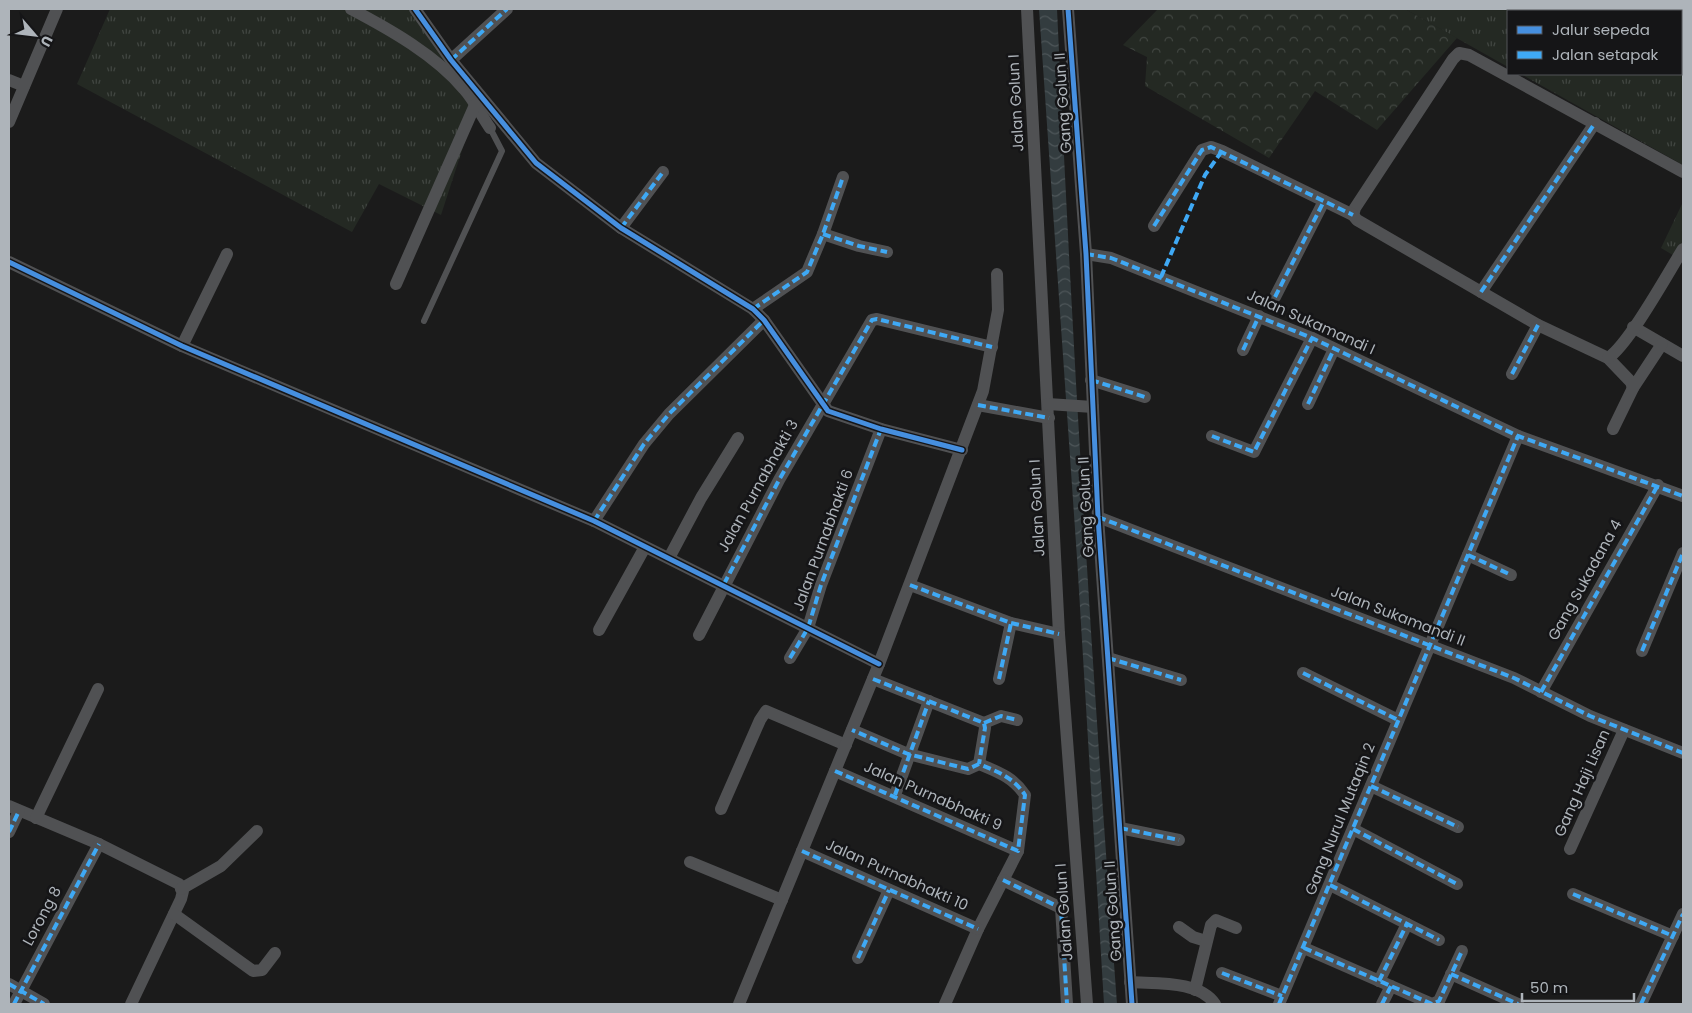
<svg xmlns="http://www.w3.org/2000/svg" width="1692" height="1013" font-family="Poppins,sans-serif">
<style>
.grass{fill:url(#grass-tufts)}
.forest{fill:url(#forest-crowns)}
.water{fill:url(#water-waves)}
.lines{fill:none;stroke-linecap:round;stroke-linejoin:round}
.service{stroke:#505153;stroke-width:6}
.minor{stroke:#505153;stroke-width:12}
.quiet{stroke:#3fa9f5;stroke-width:4;stroke-dasharray:8 4;stroke-linecap:butt}
.cycleway-casing{stroke:#151517;stroke-width:8}
.cycleway{stroke:#468fdf;stroke-width:5}
.labels{text-anchor:middle;stroke-width:5;stroke-linejoin:round;paint-order:stroke}
.street-label{font-size:15px;fill:#aeb4ba;stroke:#151517}
</style>
<defs>
<pattern id="grass-tufts" width="24" height="20" patternUnits="userSpaceOnUse" patternTransform="scale(1.25)"><rect width="24" height="20" fill="#242923"/><path d="M3 7l-1-3M5 7V3M7 7l1-3M15 17l-1-3M17 17v-4M19 17l1-3" fill="none" stroke="#414641"/></pattern>
<pattern id="forest-crowns" width="20" height="18" patternUnits="userSpaceOnUse" patternTransform="scale(1.25)"><rect width="20" height="18" fill="#242923"/><path d="M2 6a3 3 0 1 1 6 0M12 15a3 3 0 1 1 6 0" fill="none" stroke="#414641"/></pattern>
<pattern id="water-waves" width="16" height="10" patternUnits="userSpaceOnUse" patternTransform="scale(1.25)"><rect width="16" height="10" fill="#333c3f"/><path d="M0 5q4-4 8 0t8 0" fill="none" stroke="#4e5659"/></pattern>
</defs>
<rect width="100%" height="100%" fill="#1b1b1b"/>
<g class="grass">
<path d="M 110,9 L 415,9 L 480,95 L 441,215 L 379,184 L 352,232 L 77,84 Z"/>
<path d="M 1405,9 L 1683,9 L 1683,165 L 1521,74 L 1681,74 L 1681,11 L 1508,11 L 1508,67 Z"/>
<path d="M 1683,202 L 1683,261 L 1661,248 Z"/>
</g>
<path class="forest" d="M 1158,9 L 1405,9 L 1457,38 L 1377,130 L 1315,91 L 1269,158 L 1145,86 L 1147,57 L 1123,45 Z"/>
<path class="water" d="M 1039,9 L 1057,9 C 1072,341 1092,673 1117,1004 L 1104,1004 L 1077,558 Z"/>
<g class="lines">
<g class="service">
<path d="M 1681,28 L 1683,22"/>
<path d="M 424,321 L 502,151 L 490,128"/>
</g>
<g class="minor">
<path d="M 351,9 C 391,30 435,55 464,89 C 474,100 481,115 490,128"/>
<path d="M 415,9 L 451,60 L 536,163 L 621,228 L 753,309 L 764,320 L 828,411 L 881,429 L 962,450"/>
<path d="M 1027,9 L 1059,634 L 1087,1004"/>
<path d="M 1068,9 L 1086,254 L 1098,517 L 1132,1004"/>
<path d="M 451,60 L 507,9"/>
<path d="M 9,80 L 24,86"/>
<path d="M 9,122 L 57,9"/>
<path d="M 1353,215 L 1355,208 L 1453,59 L 1459,53 L 1469,55 L 1683,172"/>
<path d="M 1154,226 L 1202,150 L 1211,147 L 1222,151 L 1353,215 L 1357,220 L 1538,325 L 1608,358 L 1631,382 L 1633,388"/>
<path d="M 621,228 L 663,172"/>
<path d="M 823,234 L 859,246 L 887,252"/>
<path d="M 1086,254 L 1111,258 L 1312,338 L 1518,436 L 1683,496"/>
<path d="M 9,262 L 182,346 L 594,521 L 879,664"/>
<path d="M 396,284 L 475,105"/>
<path d="M 1481,292 L 1595,123"/>
<path d="M 1275,297 L 1324,201"/>
<path d="M 753,309 L 807,272 L 823,234 L 843,177"/>
<path d="M 1633,327 L 1683,356"/>
<path d="M 182,346 L 227,254"/>
<path d="M 1243,350 L 1259,316"/>
<path d="M 1608,358 C 1629,344 1668,273 1683,249"/>
<path d="M 1512,374 L 1538,325"/>
<path d="M 1091,380 L 1145,397"/>
<path d="M 1048,404 L 1093,407"/>
<path d="M 1308,404 L 1334,349"/>
<path d="M 978,405 L 1049,418"/>
<path d="M 1613,429 L 1633,388 L 1662,344"/>
<path d="M 1212,436 L 1254,452 L 1312,338"/>
<path d="M 1098,517 L 1514,678 L 1590,716 L 1683,753"/>
<path d="M 594,521 L 644,444 L 669,414 L 764,320"/>
<path d="M 1468,555 L 1511,575"/>
<path d="M 669,558 L 701,498 L 738,438"/>
<path d="M 910,585 L 1011,623 L 1059,634"/>
<path d="M 599,630 L 645,547"/>
<path d="M 699,635 L 779,480 L 872,320 L 877,319 L 992,347"/>
<path d="M 1642,651 L 1683,553"/>
<path d="M 790,658 L 808,628 L 821,585 L 881,429"/>
<path d="M 1108,658 L 1181,680"/>
<path d="M 1303,673 L 1398,720"/>
<path d="M 873,679 L 984,723 L 985,728 L 979,764"/>
<path d="M 999,679 L 1011,623"/>
<path d="M 1541,692 L 1658,485"/>
<path d="M 984,723 L 1001,716 L 1017,720"/>
<path d="M 852,730 L 908,754 L 968,769 L 979,764 C 998,772 1013,777 1025,795 L 1018,851 L 978,929 L 945,1004"/>
<path d="M 835,771 L 1018,851"/>
<path d="M 1371,786 L 1458,827"/>
<path d="M 895,795 L 929,701"/>
<path d="M 9,806 L 99,844 L 179,884 L 183,891 L 181,899 L 131,1004"/>
<path d="M 721,809 L 760,720 L 766,711 L 846,745"/>
<path d="M 36,818 L 98,689"/>
<path d="M 1120,828 L 1179,840"/>
<path d="M 1353,829 L 1457,884"/>
<path d="M 9,832 L 19,811"/>
<path d="M 1570,849 L 1624,730"/>
<path d="M 802,851 L 978,929"/>
<path d="M 690,862 L 782,900"/>
<path d="M 1003,880 L 1061,908 L 1067,1004"/>
<path d="M 1330,885 L 1439,940"/>
<path d="M 181,889 L 221,866 L 257,831"/>
<path d="M 1573,894 L 1673,936"/>
<path d="M 174,914 L 253,971 L 262,970 L 275,953"/>
<path d="M 1179,927 L 1193,937 L 1206,941"/>
<path d="M 1304,948 L 1432,1004 L 1439,1001 L 1462,951"/>
<path d="M 858,958 L 889,890"/>
<path d="M 1222,973 L 1282,996"/>
<path d="M 1451,974 L 1518,1004"/>
<path d="M 1379,981 L 1407,924"/>
<path d="M 1130,982 C 1156,984 1199,980 1215,1004"/>
<path d="M 9,984 L 44,1004"/>
<path d="M 1195,990 L 1211,925 L 1216,920 L 1236,928"/>
<path d="M 14,1004 L 99,844"/>
<path d="M 739,1004 L 879,664 L 983,391 L 998,310 L 997,274"/>
<path d="M 1279,1004 L 1518,436"/>
<path d="M 1382,1004 L 1391,986"/>
<path d="M 1641,1004 L 1683,914"/>
</g>
<g class="quiet">
<path d="M 451,60 L 507,9"/>
<path d="M 1154,226 L 1202,150 L 1211,147 L 1353,215"/>
<path d="M 621,228 L 663,172"/>
<path d="M 823,234 L 859,246 L 887,252"/>
<path d="M 1086,254 L 1111,258 L 1312,338 L 1518,436 L 1683,496"/>
<path d="M 1161,277 L 1205,175 L 1222,151"/>
<path d="M 1481,292 L 1595,123"/>
<path d="M 1275,297 L 1324,201"/>
<path d="M 753,309 L 807,272 L 823,234 L 843,177"/>
<path d="M 1243,350 L 1259,316"/>
<path d="M 1512,374 L 1538,325"/>
<path d="M 1091,380 L 1145,397"/>
<path d="M 1308,404 L 1334,349"/>
<path d="M 978,405 L 1049,418"/>
<path d="M 1212,436 L 1254,452 L 1312,338"/>
<path d="M 1098,517 L 1514,678 L 1590,716 L 1683,753"/>
<path d="M 594,521 L 644,444 L 669,414 L 764,320"/>
<path d="M 1468,555 L 1511,575"/>
<path d="M 724,584 L 779,480 L 872,320 L 877,319 L 992,347"/>
<path d="M 910,585 L 1011,623 L 1059,634"/>
<path d="M 1642,651 L 1683,553"/>
<path d="M 790,658 L 808,628 L 821,585 L 881,429"/>
<path d="M 1108,658 L 1181,680"/>
<path d="M 1303,673 L 1398,720"/>
<path d="M 873,679 L 984,723 L 985,728 L 979,764"/>
<path d="M 999,679 L 1011,623"/>
<path d="M 1541,692 L 1658,485"/>
<path d="M 984,723 L 1001,716 L 1017,720"/>
<path d="M 835,771 L 1018,851 L 1025,795 C 1013,777 998,772 979,764 L 968,769 L 908,754 L 852,730"/>
<path d="M 1371,786 L 1458,827"/>
<path d="M 895,795 L 929,701"/>
<path d="M 1120,828 L 1179,840"/>
<path d="M 1353,829 L 1457,884"/>
<path d="M 9,832 L 19,811"/>
<path d="M 802,851 L 978,929"/>
<path d="M 1003,880 L 1061,908 L 1067,1004"/>
<path d="M 1330,885 L 1439,940"/>
<path d="M 1573,894 L 1673,936"/>
<path d="M 1304,948 L 1432,1004 L 1439,1001 L 1462,951"/>
<path d="M 858,958 L 889,890"/>
<path d="M 1222,973 L 1282,996"/>
<path d="M 1451,974 L 1518,1004"/>
<path d="M 1379,981 L 1407,924"/>
<path d="M 9,984 L 44,1004"/>
<path d="M 14,1004 L 99,844"/>
<path d="M 1279,1004 L 1518,436"/>
<path d="M 1382,1004 L 1391,986"/>
<path d="M 1641,1004 L 1683,914"/>
</g>
<defs>
<g id="cycleway">
<path d="M 415,9 L 451,60 L 536,163 L 621,228 L 753,309 L 764,320 L 828,411 L 881,429 L 962,450"/>
<path d="M 1068,9 L 1086,254 L 1098,517 L 1132,1004"/>
<path d="M 9,262 L 182,346 L 594,521 L 879,664"/>
</g>
</defs>
<use href="#cycleway" class="cycleway-casing"/>
<use href="#cycleway" class="cycleway"/>
</g>
<g class="labels">
<g class="street-label">
<text transform="translate(1016 103) rotate(-93)" y="5">Jalan Golun I</text>
<text transform="translate(1063 103) rotate(-94)" y="5">Gang Golun II</text>
<text transform="translate(1311 322) rotate(24)" y="5">Jalan Sukamandi I</text>
<text transform="translate(758 486) rotate(-61)" y="5">Jalan Purnabhakti 3</text>
<text transform="translate(1086 507) rotate(-93)" y="5">Gang Golun II</text>
<text transform="translate(1037 508) rotate(-93)" y="5">Jalan Golun I</text>
<text transform="translate(823 540) rotate(-70)" y="5">Jalan Purnabhakti 6</text>
<text transform="translate(1585 580) rotate(-61)" y="5">Gang Sukadana 4</text>
<text transform="translate(1398 616) rotate(21)" y="5">Jalan Sukamandi II</text>
<text transform="translate(1582 783) rotate(-66)" y="5">Gang Haji Lisan</text>
<text transform="translate(933 796) rotate(24)" y="5">Jalan Purnabhakti 9</text>
<text transform="translate(1340 819) rotate(-68)" y="5">Gang Nurul Mutaqin 2</text>
<text transform="translate(897 875) rotate(24)" y="5">Jalan Purnabhakti 10</text>
<text transform="translate(1113 911) rotate(-94)" y="5">Gang Golun II</text>
<text transform="translate(1064 912) rotate(-94)" y="5">Jalan Golun I</text>
<text transform="translate(42 916) rotate(-62)" y="5">Lorong 8</text>
</g>
</g>
<rect width="1692" height="1013" fill="none" stroke="#aeb4ba" stroke-width="20"/>
<rect x="1507" y="10" width="175" height="65" fill="#151517" stroke="#525558"/>
<rect x="1517" y="26" width="25" height="8" fill="#468fdf" stroke="#525558"/>
<text x="1552" y="35" font-size="15" fill="#aeb4ba">Jalur sepeda</text>
<rect x="1517" y="51" width="25" height="8" fill="#3fa9f5" stroke="#525558"/>
<text x="1552" y="60" font-size="15" fill="#aeb4ba">Jalan setapak</text>
<g transform="translate(35 35) rotate(118)" stroke="#151517" stroke-width="4" paint-order="stroke">
<path d="M0-4L9 19L0 12L-9 19Z" fill="#aeb4ba"/>
<text y="-8" font-size="14" font-weight="bold" text-anchor="middle" fill="#aeb4ba">U</text>
</g>
<path d="M1522 993v8h112v-8" fill="none" stroke="#aeb4ba" stroke-width="2.5"/>
<text x="1530" y="993" font-size="15" fill="#aeb4ba" stroke="#151517" stroke-width="4" paint-order="stroke">50 m</text>
</svg>
